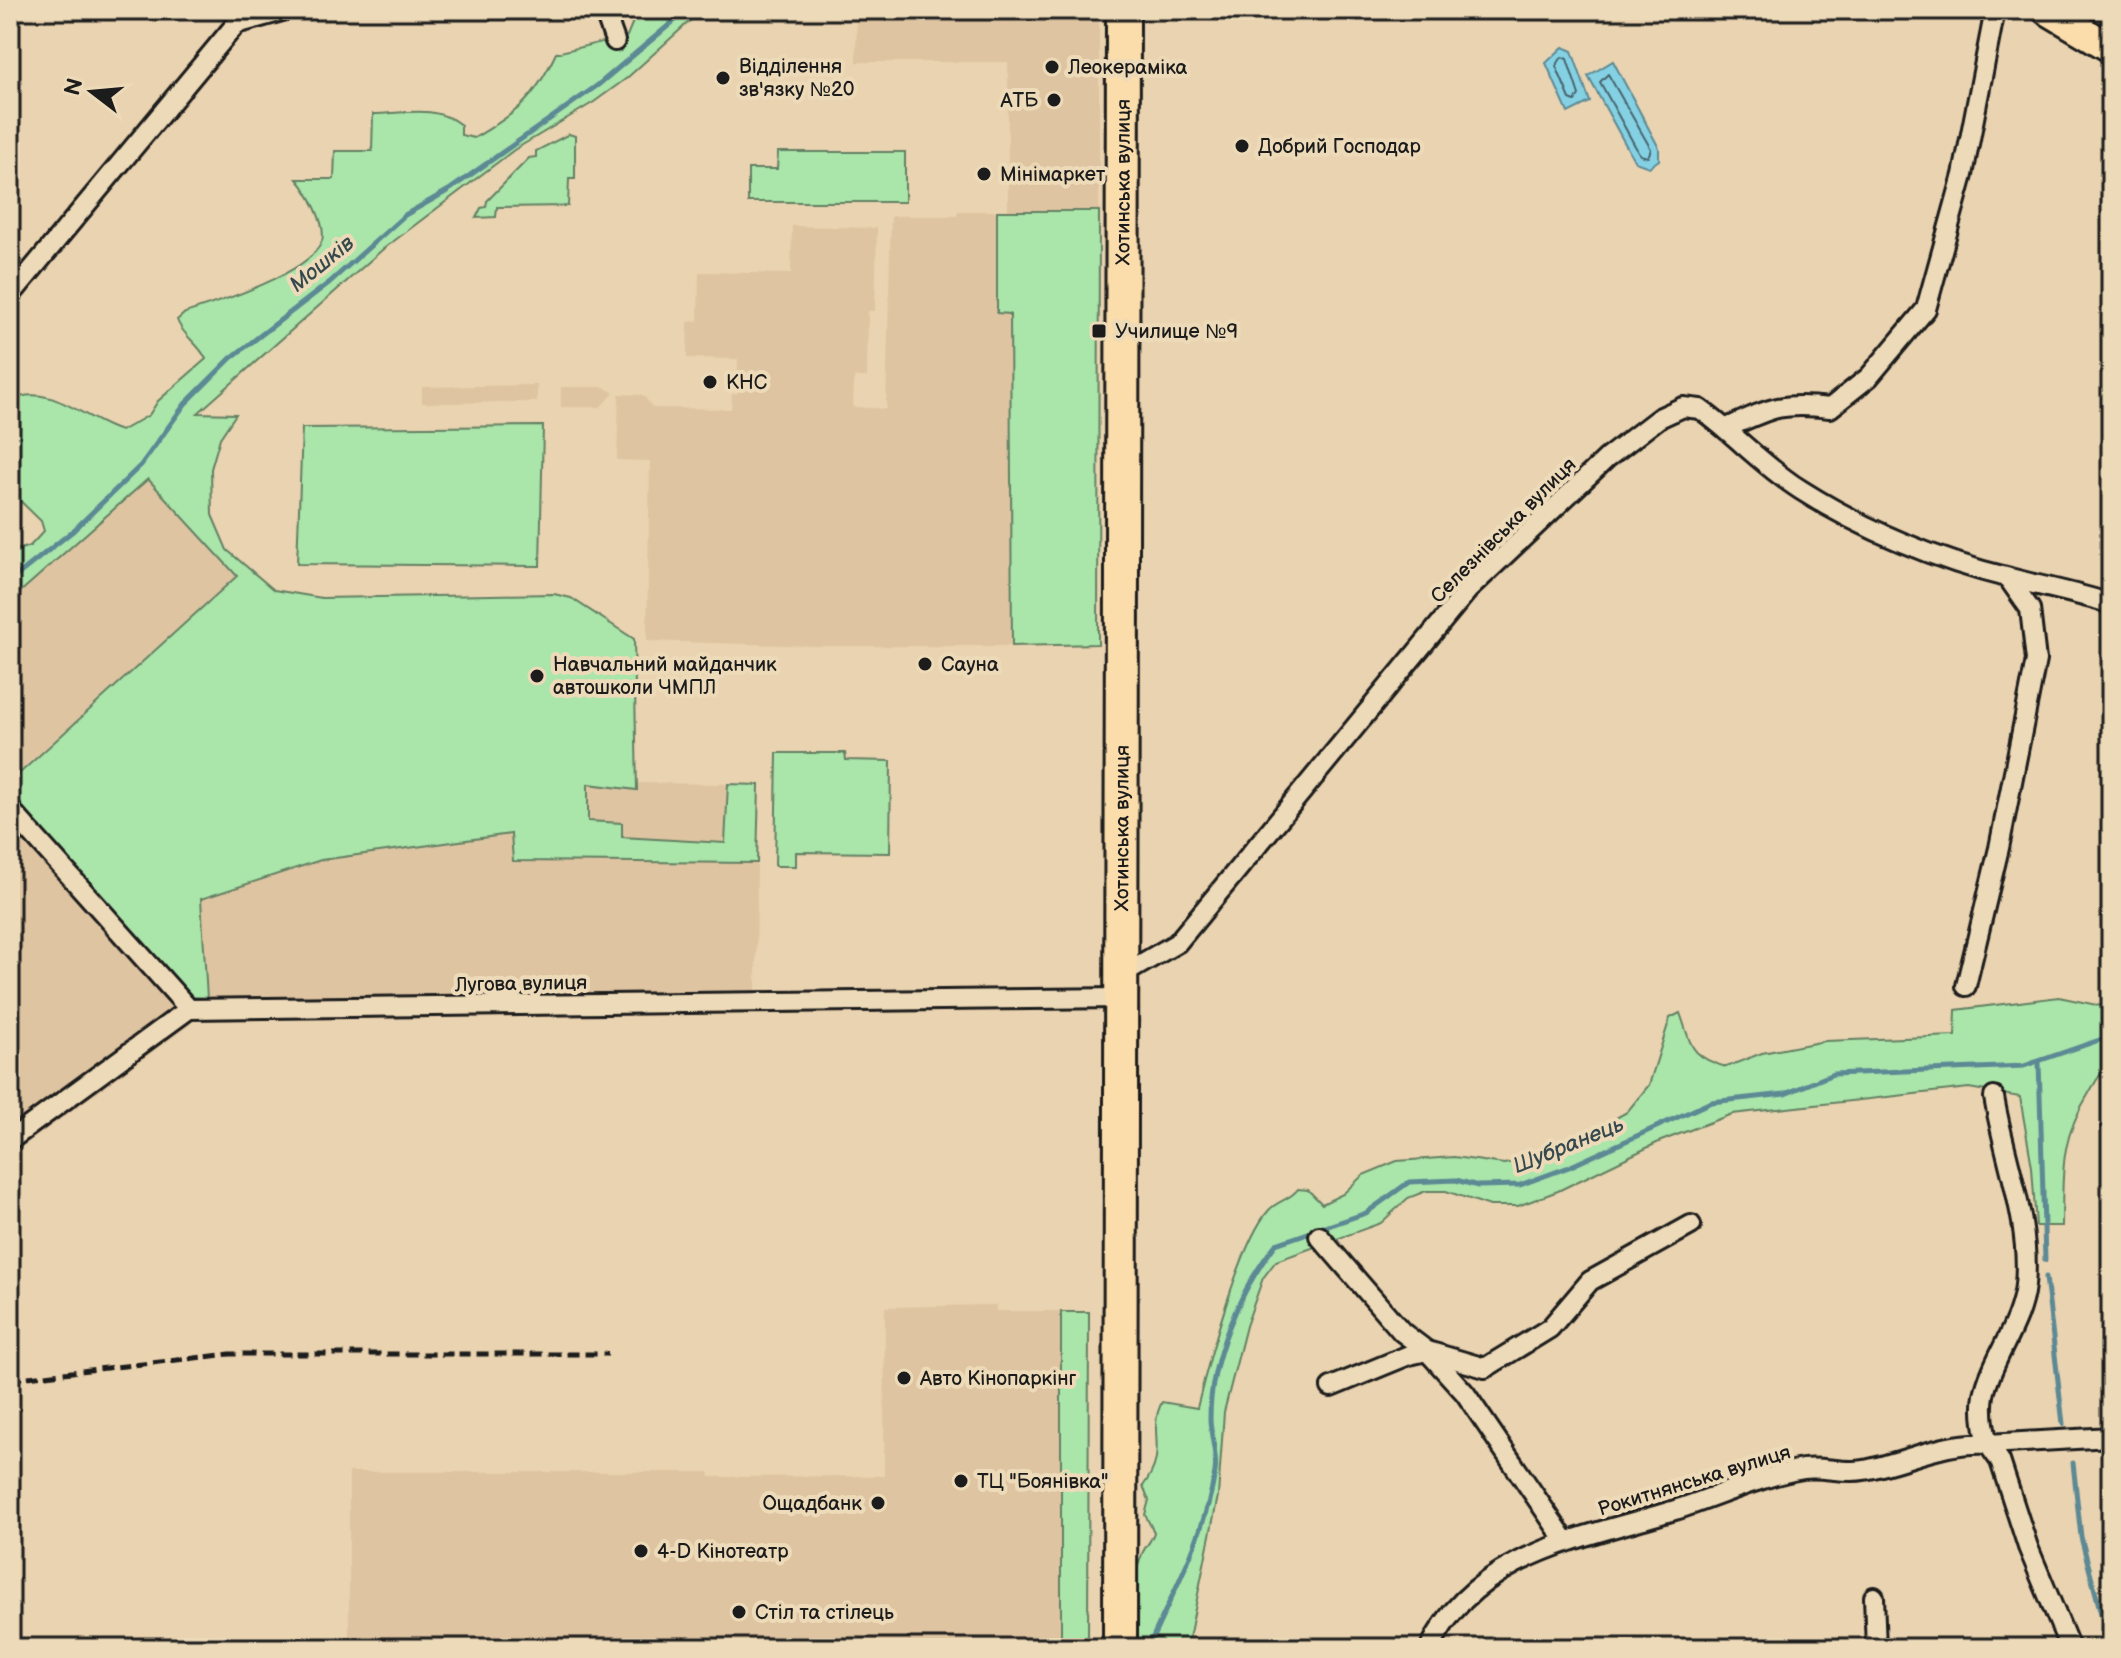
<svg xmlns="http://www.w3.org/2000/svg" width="2121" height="1658" font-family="'Balsamiq Sans',sans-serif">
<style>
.built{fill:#dec4a1}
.green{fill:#aae5aa;stroke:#638063;stroke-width:2}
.water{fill:#85d1e4;stroke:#5b8994;stroke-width:2}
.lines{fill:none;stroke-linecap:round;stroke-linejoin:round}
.shore{stroke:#46646c;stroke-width:2}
.stream{stroke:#5b8994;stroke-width:5}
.street-casing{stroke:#1c1c1c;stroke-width:24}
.primary-casing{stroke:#1c1c1c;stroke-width:34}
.highway-casing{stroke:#1c1c1c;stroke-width:38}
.street{stroke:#eddab8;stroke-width:18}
.primary{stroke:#fbddab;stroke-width:28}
.highway{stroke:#fbddab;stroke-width:32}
.rail{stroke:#1c1c1c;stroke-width:5;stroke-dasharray:12 6;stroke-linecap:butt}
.poi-dot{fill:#1c1c1c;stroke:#eddab8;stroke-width:3}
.labels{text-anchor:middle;stroke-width:8;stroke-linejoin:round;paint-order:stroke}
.poi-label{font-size:20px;fill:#1c1c1c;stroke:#eddab8;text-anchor:start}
.street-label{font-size:20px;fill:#1c1c1c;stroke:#eddab8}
.water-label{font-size:22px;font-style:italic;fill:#36494e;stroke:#eddab8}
</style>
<rect width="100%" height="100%" fill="#ead3b0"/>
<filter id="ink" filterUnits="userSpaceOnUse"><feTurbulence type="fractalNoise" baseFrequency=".0125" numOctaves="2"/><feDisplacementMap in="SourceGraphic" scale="16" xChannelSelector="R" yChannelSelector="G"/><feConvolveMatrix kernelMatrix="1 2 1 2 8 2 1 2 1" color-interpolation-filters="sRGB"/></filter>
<g filter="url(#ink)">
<g class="built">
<path d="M 857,10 L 1099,10 L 1099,211 L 1008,211 L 1008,62 L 856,62 Z"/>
<path d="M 958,211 L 997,211 L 997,313 L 1010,313 L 1012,646 L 817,646 L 647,641 L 650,461 L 617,460 L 619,394 L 643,395 L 653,408 L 731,409 L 732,394 L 737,394 L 738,359 L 687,358 L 688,322 L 698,321 L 699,272 L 791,274 L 792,226 L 877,228 L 875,311 L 868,311 L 867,377 L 854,377 L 853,407 L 886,409 L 891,216 L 957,216 Z"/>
<path d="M 537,385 L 537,402 L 422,403 L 422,387 Z"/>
<path d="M 561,387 L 604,387 L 614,393 L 600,407 L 561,407 Z"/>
<path d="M 148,479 L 236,576 L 10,780 L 10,601 Z"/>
<path d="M 637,783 L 728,784 L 725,843 L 621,837 L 588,821 L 588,784 L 637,790 Z"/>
<path d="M 10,819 L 191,1024 L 10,1156 Z"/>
<path d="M 511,835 L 512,861 L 757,863 L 756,994 L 208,998 L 201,899 L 320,861 Z"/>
<path d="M 996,1305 L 996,1311 L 1089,1311 L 1088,1648 L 349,1648 L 349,1472 L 709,1472 L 710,1477 L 884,1476 L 885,1307 Z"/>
</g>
<g class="green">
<path d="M 647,10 L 702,10 L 627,78 L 594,102 L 514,150 L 382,250 L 198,413 L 236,414 L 220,438 L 211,469 L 212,515 L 227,550 L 274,590 L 322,598 L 554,594 L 571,598 L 634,639 L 637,790 L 588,784 L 588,821 L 622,823 L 622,837 L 725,843 L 728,784 L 759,785 L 757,863 L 513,861 L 511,834 L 321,860 L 201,899 L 207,998 L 186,997 L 10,799 L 10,782 L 237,576 L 148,479 L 10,601 L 10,552 L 30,546 L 44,531 L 41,521 L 10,491 L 10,401 C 48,380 86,421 121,431 L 149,415 L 158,401 L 206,359 C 198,342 184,338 177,320 L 185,313 C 216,303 311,273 322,241 C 327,225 308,191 297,179 L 334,179 L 335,151 L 372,151 L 373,114 C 404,114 435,104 461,125 L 461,135 L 474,138 C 517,113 534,100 556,53 L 627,36 L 634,19 Z"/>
<path d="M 569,134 L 575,136 L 575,179 L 569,179 L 568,206 L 497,207 L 496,217 L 476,218 L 481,208 L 486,207 L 487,201 L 529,158 L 536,157 L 536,151 Z"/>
<path d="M 778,152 L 905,152 L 905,202 L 748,202 L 748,169 L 777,169 Z"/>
<path d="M 997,211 L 1099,211 L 1098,644 L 1012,646 L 1010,314 L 997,313 Z"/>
<path d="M 543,426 L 540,566 L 297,564 L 302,428 Z"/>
<path d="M 777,753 L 845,753 L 846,760 L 891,761 L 890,853 L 796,852 L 796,866 L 775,866 Z"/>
<path d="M 2059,997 L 2111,1008 L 2111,1062 C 2101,1071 2096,1081 2089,1093 C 2059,1142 2063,1170 2062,1226 L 2036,1226 L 2032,1167 L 2020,1097 L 1969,1088 L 1732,1114 L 1661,1141 L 1558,1191 L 1518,1206 L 1490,1206 L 1446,1191 L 1426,1191 L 1408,1198 L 1381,1223 L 1276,1261 L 1263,1278 L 1246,1326 L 1224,1412 L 1218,1496 L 1187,1648 L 1129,1648 C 1129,1615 1131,1585 1142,1554 C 1145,1546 1152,1541 1154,1532 L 1145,1515 L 1149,1500 L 1143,1486 C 1170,1451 1146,1433 1162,1402 L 1197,1408 C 1208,1363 1240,1242 1269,1210 C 1277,1201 1290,1200 1298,1189 L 1308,1190 L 1322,1204 L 1343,1194 L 1363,1175 L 1397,1161 L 1454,1157 L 1504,1164 L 1549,1154 L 1598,1128 L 1627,1112 L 1649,1085 L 1670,1018 L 1680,1013 C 1692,1046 1689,1056 1726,1067 L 1762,1053 L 1825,1041 L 1955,1036 L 1956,1010 Z"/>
<path d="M 1061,1312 L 1089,1312 L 1088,1648 L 1061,1648 Z"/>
</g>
<g class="water">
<path d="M 1563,47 L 1572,51 L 1590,102 L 1568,113 L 1546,63 Z"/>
<path d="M 1613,61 L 1659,148 L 1659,160 L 1649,167 L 1635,162 L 1588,76 Z"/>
</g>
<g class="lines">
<g class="shore">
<path d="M 1562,57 L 1567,59 L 1579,95 L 1575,101 L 1570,99 L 1556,66 Z"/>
<path d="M 1608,74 L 1651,149 L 1648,157 L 1640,155 L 1600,82 Z"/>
</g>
<g class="stream">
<path d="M 10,581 L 74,530 L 141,465 L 185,404 L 231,358 L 330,282 L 405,215 L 449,190 L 598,85 L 687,10"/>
<path d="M 2039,1062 L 2045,1260"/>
<path d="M 2046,1277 L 2063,1424"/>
<path d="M 2073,1463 L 2081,1537 L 2110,1648"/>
<path d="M 1148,1648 C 1174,1590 1205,1536 1215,1472 C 1218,1455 1210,1436 1210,1418 C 1210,1359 1240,1289 1276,1244 L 1366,1213 L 1409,1182 L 1456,1180 L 1478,1186 L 1520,1185 L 1569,1167 L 1711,1102 L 1785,1094 L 1833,1074 L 2024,1066 L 2111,1036"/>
</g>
<defs>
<g id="street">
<path d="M 604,10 L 615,41"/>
<path d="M 10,296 L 236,24 L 286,10"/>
<path d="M 1727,428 C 1771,408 1781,402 1830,408 L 1869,377 L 1926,309 L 1963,175 L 1995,10"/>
<path d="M 10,809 L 189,1009 L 1121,998"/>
<path d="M 1122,975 L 1177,943 L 1468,590 L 1607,458 L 1659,418 L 1683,407 L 1700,409 C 1735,434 1764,467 1801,490 C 1862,529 1939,561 2010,578 C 2044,587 2077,593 2111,604"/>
<path d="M 1966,986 L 1999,848 L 2036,660 L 2030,609 L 2008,578"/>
<path d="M 10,1140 L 189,1009"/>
<path d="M 1319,1236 L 1402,1332 L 1427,1351 L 1465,1393 L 1565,1540"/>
<path d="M 1331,1387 L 1409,1355 L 1427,1351 L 1485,1368 L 1550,1328 L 1590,1281 L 1691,1225"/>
<path d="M 1988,1444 L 2000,1461 L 2028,1547 L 2070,1648"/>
<path d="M 1988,1444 L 2111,1437"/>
<path d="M 1874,1597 L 1876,1648"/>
<path d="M 1430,1648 C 1473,1554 1587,1537 1675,1510 C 1717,1497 1760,1476 1803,1469 C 1823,1466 1844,1474 1864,1470 C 1907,1462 1943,1441 1988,1444 C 1984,1428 1981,1412 1984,1395 C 1992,1358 2021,1325 2025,1285 C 2031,1222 2004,1158 1994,1097"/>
</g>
<path id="primary" d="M 2047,10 L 2111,48"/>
<g id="highway">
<path id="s1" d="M 1120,1648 L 1123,10"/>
</g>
</defs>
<use href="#street" class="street-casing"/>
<use href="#primary" class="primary-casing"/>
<use href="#highway" class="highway-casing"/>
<use href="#street" class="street"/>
<use href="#primary" class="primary"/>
<use href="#highway" class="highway"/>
<path class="rail" d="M 10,1379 L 230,1354 L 608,1354"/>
</g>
</g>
<g class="poi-dot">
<circle cx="1052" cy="67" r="8"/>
<circle cx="723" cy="78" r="8"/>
<circle cx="1054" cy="100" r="8"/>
<circle cx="1242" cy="146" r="8"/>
<circle cx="984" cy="174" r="8"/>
<rect x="1091" y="323" width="16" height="16" rx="4"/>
<circle cx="710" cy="382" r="8"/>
<circle cx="925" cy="664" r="8"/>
<circle cx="537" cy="676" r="8"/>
<circle cx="904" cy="1378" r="8"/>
<circle cx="961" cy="1481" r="8"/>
<circle cx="878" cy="1503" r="8"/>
<circle cx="641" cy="1551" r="8"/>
<circle cx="739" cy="1612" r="8"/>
</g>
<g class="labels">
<g class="poi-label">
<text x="739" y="73">Відділення<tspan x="739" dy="23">зв'язку №20</tspan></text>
<text x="1068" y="74">Леокераміка</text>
<text x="1038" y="107" text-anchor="end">АТБ</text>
<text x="1258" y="153">Добрий Господар</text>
<text x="1000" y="181">Мінімаркет</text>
<text x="1115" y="338">Училище №9</text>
<text x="726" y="389">КНС</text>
<text x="553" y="671">Навчальний майданчик<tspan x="553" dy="23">автошколи ЧМПЛ</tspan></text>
<text x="941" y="671">Сауна</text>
<text x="920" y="1385">Авто Кінопаркінг</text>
<text x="977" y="1488">ТЦ "Боянівка"</text>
<text x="862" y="1510" text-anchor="end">Ощадбанк</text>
<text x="657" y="1558">4-D Кінотеатр</text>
<text x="755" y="1619">Стіл та стілець</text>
</g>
<g class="street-label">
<text dy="7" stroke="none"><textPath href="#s1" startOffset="1466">Хотинська вулиця</textPath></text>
<text transform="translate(1503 530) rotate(-45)" y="7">Селезнівська вулиця</text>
<text dy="7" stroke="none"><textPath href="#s1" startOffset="820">Хотинська вулиця</textPath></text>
<text transform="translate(521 983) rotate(-1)" y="7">Лугова вулиця</text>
<text transform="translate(1694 1480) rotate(-17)" y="7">Рокитнянська вулиця</text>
</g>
<g class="water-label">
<text transform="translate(321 263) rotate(-39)" y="8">Мошків</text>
<text transform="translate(1568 1144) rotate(-22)" y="8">Шубранець</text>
</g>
</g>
<rect width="2121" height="1658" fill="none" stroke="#eddab8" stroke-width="40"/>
<rect x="20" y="20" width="2081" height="1618" fill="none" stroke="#1c1c1c" stroke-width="3" filter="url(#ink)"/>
<g transform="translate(92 92) rotate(286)" stroke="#eddab8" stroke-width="6" paint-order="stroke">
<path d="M0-6L14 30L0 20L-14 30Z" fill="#1c1c1c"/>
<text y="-12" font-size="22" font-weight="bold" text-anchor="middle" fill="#1c1c1c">N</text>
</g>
</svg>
